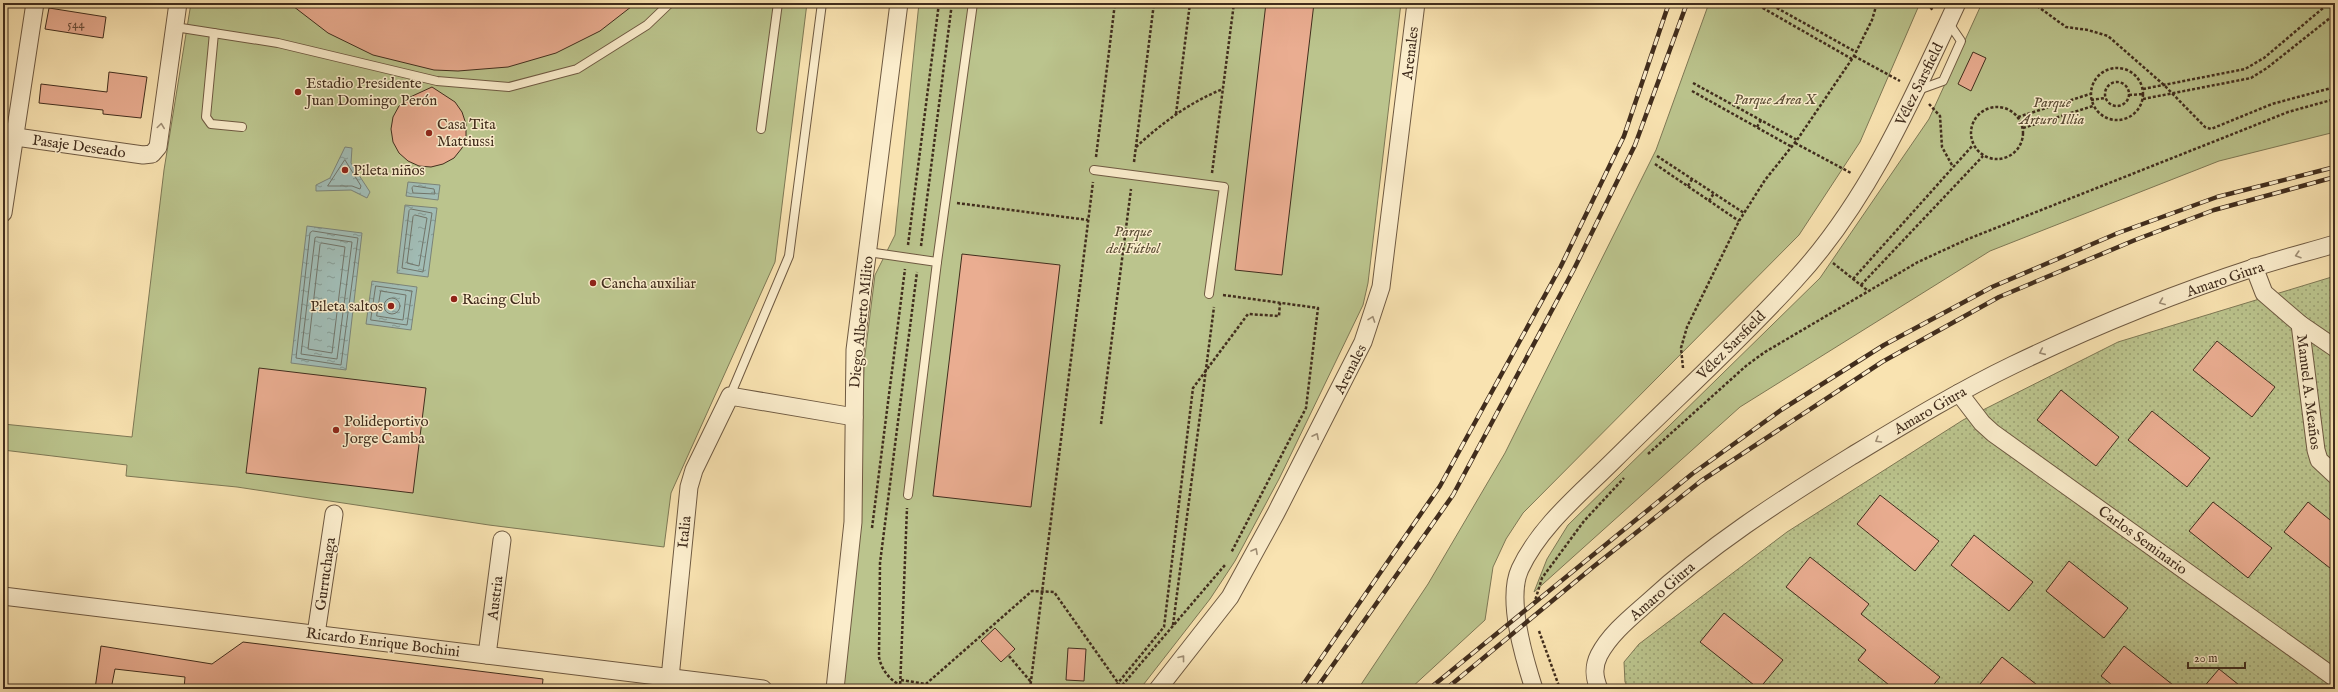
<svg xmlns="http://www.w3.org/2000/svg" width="2338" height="692" font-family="'IM FELL English',serif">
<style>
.grass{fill:url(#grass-dots);stroke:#7e7855}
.park{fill:#bbc48d;stroke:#7e7855}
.water{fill:url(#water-ripples);stroke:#7b8378}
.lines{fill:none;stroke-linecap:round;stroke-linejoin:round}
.shore{stroke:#717469;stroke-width:1}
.building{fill:#eaad91;stroke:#412d1d}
.service-casing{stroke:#6f5a42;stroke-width:10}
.minor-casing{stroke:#6f5a42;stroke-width:19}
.path{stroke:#412d1d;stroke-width:2.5;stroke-dasharray:3 2;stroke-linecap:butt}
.service{stroke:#fbedcc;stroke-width:8}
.minor{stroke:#fbedcc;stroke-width:17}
.rail-casing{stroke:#412d1d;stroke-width:4.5}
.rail{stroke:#fbedcc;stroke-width:3;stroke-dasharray:9;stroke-linecap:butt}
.oneway{stroke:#9e8d74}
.poi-dot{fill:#8f2418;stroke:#fbedcc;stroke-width:1.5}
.labels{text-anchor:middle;stroke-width:3;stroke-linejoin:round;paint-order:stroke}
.number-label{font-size:13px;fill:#6b4d3a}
.street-label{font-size:15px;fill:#412d1d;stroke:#fbedcc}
.poi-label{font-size:15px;fill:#412d1d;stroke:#fbedcc;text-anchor:start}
.park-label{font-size:15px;font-style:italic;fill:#594b33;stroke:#fbedcc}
</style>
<defs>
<pattern id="grass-dots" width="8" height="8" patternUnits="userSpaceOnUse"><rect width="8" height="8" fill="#bbc48d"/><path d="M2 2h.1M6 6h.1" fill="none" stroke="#9aa073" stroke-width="1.8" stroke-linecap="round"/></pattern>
<pattern id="water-ripples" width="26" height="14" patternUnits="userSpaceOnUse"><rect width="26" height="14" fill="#a1bcb5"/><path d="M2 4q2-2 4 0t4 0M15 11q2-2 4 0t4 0" fill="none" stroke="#859993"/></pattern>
</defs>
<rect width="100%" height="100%" fill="#f9e3b1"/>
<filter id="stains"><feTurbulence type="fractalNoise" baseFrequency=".005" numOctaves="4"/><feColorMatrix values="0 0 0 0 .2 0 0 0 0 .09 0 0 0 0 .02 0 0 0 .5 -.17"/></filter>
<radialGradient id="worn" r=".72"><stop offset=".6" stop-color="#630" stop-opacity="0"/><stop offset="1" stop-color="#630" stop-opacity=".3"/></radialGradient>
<path class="grass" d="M 2335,276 L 2335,689 L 1629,689 L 1625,682 L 1624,662 L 1639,644 L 1787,532 L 1963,420 L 2118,342 Z"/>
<g class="park">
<path d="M 191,3 L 807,3 L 775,262 L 671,493 L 664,547 L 489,525 L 237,487 L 126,476 L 127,465 L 3,450 L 3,424 L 132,437 L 164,170 Z"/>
<path d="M 919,3 L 1401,3 L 1368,283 L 1363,305 L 1279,479 L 1235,561 L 1210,599 L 1140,689 L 843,689 L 862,434 L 864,363 L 875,275 L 895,235 Z"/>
<path d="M 1709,3 L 1920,3 L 1860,142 L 1799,235 L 1523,513 L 1506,539 L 1493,567 L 1485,620 L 1410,689 L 1358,689 L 1428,584 L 1505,453 L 1656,150 Z"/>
<path d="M 1982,3 L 2335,3 L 2335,132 L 2219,161 L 1990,251 L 1740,407 L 1534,592 L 1547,559 L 1568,525 L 1820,278 L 1929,119 Z"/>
</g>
<g class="water">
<path d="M 345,147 L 352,148 L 351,163 L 370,192 L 367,198 L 351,190 L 316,191 L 316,185 L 330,178 Z"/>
<path d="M 408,182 L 440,185 L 438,200 L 406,196 Z"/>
<path d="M 405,205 L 437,208 L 428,277 L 397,273 Z"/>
<path d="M 307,226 L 362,233 L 346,370 L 291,363 Z"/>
<path d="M 372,281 L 417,287 L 411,330 L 366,324 Z"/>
</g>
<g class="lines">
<g class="shore">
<path d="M 345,160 L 361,186 L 360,189 L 352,186 L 328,186 Z"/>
<path d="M 414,186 L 434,189 L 435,194 L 413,193 L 412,188 Z"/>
<path d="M 411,209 L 432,213 L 423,272 L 402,268 L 409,211 Z"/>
<path d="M 415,215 L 427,218 L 419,266 L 407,263 L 413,217 Z"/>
<path d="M 313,231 L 358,238 L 341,365 L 296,358 L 310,233 Z"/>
<path d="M 317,237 L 352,242 L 337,359 L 301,354 L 315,238 Z"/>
<path d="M 322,243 L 345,247 L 332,353 L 308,349 L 320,245 Z"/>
<path d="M 376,286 L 412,291 L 407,325 L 371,320 Z"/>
<path d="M 381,291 L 406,295 L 403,320 L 377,316 Z"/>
<circle cx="392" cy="306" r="8"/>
</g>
</g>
<g class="building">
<path d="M 289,3 L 636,3 L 600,31 L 556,53 L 508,67 L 458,71 L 434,70 L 373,55 L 328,33 Z"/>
<path d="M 1266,3 L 1314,3 L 1282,275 L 1235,270 Z"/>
<path d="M 49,8 L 106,17 L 103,38 L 45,29 Z"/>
<path d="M 1973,52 L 1986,58 L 1971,91 L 1958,84 Z"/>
<path d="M 109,72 L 147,77 L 141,118 L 103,114 L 103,110 L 39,103 L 41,84 L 107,92 Z"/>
<path d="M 432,87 L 455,102 L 462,112 L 466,124 L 466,136 L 462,148 L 454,158 L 443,164 L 431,167 L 419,166 L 408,161 L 399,153 L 393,142 L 391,129 L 393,117 L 399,106 L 408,98 Z"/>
<path d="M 962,254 L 1060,265 L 1031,507 L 933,496 Z"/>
<path d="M 2217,341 L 2275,387 L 2252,417 L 2193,370 Z"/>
<path d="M 259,368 L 426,388 L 413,493 L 246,473 Z"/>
<path d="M 2061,390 L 2119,437 L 2096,466 L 2037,420 Z"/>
<path d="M 2152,411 L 2210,458 L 2187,487 L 2128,440 Z"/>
<path d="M 1880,495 L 1939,541 L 1915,571 L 1857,524 Z"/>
<path d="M 2213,502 L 2272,548 L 2248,578 L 2189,531 Z"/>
<path d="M 2308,502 L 2335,524 L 2335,572 L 2284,532 Z"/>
<path d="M 1974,535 L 2033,582 L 2009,611 L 1951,565 Z"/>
<path d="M 1810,557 L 1869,604 L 1861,614 L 1940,677 L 1930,689 L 1894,689 L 1858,660 L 1866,650 L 1786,587 Z"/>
<path d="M 2069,561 L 2128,608 L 2104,638 L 2046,591 Z"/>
<path d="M 1724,613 L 1783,660 L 1759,689 L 1700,642 Z"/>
<path d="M 995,628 L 1015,649 L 1001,662 L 981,641 Z"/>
<path d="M 243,642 L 543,679 L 542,689 L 184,689 L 185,677 L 115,669 L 111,689 L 95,689 L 101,646 L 212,664 Z"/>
<path d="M 2124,646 L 2178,689 L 2117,689 L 2101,676 Z"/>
<path d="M 1068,648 L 1086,649 L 1084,681 L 1066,680 Z"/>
<path d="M 2002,657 L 2042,689 L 1976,689 Z"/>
<path d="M 2219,669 L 2244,689 L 2202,689 Z"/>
</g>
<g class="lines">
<defs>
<g id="service">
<path d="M 175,27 L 278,43 L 437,81 L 509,87 L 577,69 L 647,25 L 670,3"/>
<path d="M 214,33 L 206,117 L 211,124 L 242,127"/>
<path d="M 1918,90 L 1943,81 L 1961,41 L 1948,22"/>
<path d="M 761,129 L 778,3"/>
<path d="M 1094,170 L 1224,187 L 1209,294"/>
<path d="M 868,252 L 937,262 L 908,495"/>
<path d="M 937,262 L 973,3"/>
<path d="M 730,396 L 789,256 L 822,3"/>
</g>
<g id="minor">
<path d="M 16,137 L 143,155 L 152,154 L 158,147 L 178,3"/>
<path d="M 3,213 L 35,3"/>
<path d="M 2254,267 L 2264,293 L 2300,324 L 2335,348"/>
<path d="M 2300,324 L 2316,450 L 2319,460 L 2335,475"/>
<path d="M 1959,393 L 1982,423 L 1993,433 L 2335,678"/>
<path d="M 3,596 L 763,689"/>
<path d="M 316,634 L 334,514"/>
<path d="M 487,655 L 502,540"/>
<path d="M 670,678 L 689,487 L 694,470 L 730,396 L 854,417"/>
<path d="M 835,689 L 853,522 L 855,350 L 899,3"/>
<path d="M 1158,689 L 1230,597 L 1276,513 L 1363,342 L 1381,287 L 1416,3"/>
<path d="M 1534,689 C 1524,658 1506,599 1520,569 C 1540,526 1581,493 1614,460 C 1674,400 1738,343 1795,280 C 1868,201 1912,100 1957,3"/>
<path d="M 1599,689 C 1594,677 1593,667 1599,655 C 1610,634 1630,618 1647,603 C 1709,546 1779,501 1850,457 C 1903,425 1957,392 2013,365 C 2090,328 2173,294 2253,268 C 2280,259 2308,252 2335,244"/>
</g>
</defs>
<use href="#service" class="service-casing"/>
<use href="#minor" class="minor-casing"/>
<g class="path">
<path d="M 1754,3 L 1852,59"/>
<path d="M 1768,3 L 1856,52"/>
<path d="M 1928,3 L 1933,11"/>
<path d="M 2033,3 L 2066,27 L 2088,30 L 2108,36 L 2164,85 L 2205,127 L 2211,129 L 2272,104 L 2335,87"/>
<path d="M 1762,8 L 1765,3"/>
<path d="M 1854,56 L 1900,81"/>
<circle cx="2117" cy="94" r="26"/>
<circle cx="2117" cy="94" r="12"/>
<path d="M 1693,83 L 1797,140"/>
<path d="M 2143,89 L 2245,69 L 2264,58 L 2329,3"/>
<path d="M 1692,91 L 1792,147"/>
<path d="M 2129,95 L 2144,94"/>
<path d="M 2143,99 L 2251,78 L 2267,68 L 2335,14"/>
<path d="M 2091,100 L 2105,98"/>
<path d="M 1929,104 L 1940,116 L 1942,147 L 1953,167"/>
<circle cx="1997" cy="133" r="26"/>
<path d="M 1176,114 L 1190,3"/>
<path d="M 2018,117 L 2090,94"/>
<path d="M 1757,127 L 1761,120"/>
<path d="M 2023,128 L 2093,106"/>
<path d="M 1795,143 L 1851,173"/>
<path d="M 1136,147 C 1162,123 1190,102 1223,89"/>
<path d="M 1657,156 L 1744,213"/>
<path d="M 1096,157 L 1115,3"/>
<path d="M 1134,162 L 1154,3"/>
<path d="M 1655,164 L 1739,221"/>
<path d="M 1212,173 L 1234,3"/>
<path d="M 1688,186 L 1692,179"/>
<path d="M 1709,201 L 1714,193"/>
<path d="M 957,203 L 1088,220"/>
<path d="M 908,245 L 939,3"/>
<path d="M 921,246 L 952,3"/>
<path d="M 1833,263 L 1867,290"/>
<path d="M 1853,279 L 1973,145"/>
<path d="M 1861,285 L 1983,156"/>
<path d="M 1223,295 L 1318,308 L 1306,408 L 1231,553"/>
<path d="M 1683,368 L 1681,348 L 1687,327 L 1739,221 L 1765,180 L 1797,140 L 1854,56 L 1872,20 L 1877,3"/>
<path d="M 1101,424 L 1131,189"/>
<path d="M 1648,454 L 1747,365 L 1765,352 L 1918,262 L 1968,239 L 2243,130 L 2288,112 L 2335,99"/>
<path d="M 872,528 L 905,269"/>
<path d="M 1534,604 L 1542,578 L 1584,521 L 1624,478"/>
<path d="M 1173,625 L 1214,307"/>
<path d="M 1539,631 L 1560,689"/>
<path d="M 1009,656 L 1031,682"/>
<path d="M 901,680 L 926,684 L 1032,591 L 1054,592 L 1121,687"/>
<path d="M 900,689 L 907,508"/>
<path d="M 911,689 C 895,686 882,673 879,657 L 880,563 L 917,272"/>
<path d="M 957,689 L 961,689"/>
<path d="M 1030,689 L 1093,182"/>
<path d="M 1113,689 L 1164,627 L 1193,388 L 1248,314 L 1279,316 L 1280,303"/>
<path d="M 1119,689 L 1225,565"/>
</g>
<use href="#service" class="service"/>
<use href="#minor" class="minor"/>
<defs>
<g id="rail">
<path d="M 1300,689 L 1440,486 L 1561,266 L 1624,136 L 1669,3"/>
<path d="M 1316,689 L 1453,495 L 1574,269 L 1635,145 L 1687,3"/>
<path d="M 1429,689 L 1692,474 L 1781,410 L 1884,345 L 1992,287 L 2118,233 L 2217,197 L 2335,167"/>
<path d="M 1446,689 L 1593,567 L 1701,481 L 1882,362 L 1999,297 L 2135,240 L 2214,210 L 2335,177"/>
</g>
</defs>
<use href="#rail" class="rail-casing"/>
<use href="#rail" class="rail"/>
</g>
<defs><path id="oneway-chevron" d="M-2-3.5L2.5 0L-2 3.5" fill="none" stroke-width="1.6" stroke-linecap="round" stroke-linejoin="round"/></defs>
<g class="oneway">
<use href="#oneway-chevron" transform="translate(161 126) rotate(-82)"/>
<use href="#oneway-chevron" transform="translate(2298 255) rotate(163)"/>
<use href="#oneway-chevron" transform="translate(2162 302) rotate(158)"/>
<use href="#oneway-chevron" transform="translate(1372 319) rotate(-70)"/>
<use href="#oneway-chevron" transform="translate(2042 352) rotate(156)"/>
<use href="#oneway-chevron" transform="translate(1316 436) rotate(-63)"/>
<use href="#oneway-chevron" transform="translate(1878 440) rotate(149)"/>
<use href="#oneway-chevron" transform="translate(1255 551) rotate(-61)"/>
<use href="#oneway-chevron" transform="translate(1182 658) rotate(-52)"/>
</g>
<g class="poi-dot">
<circle cx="298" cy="92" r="4"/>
<circle cx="429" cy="133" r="4"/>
<circle cx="345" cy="170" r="4"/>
<circle cx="593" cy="283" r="4"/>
<circle cx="454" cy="299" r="4"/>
<circle cx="391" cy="306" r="4"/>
<circle cx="336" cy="430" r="4"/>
</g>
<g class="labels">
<g class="number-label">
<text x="76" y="28">544</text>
</g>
<g class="street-label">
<text transform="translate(1410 53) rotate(-83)" y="5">Arenales</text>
<text transform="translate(1919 84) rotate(-64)" y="5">Vélez Sarsfield</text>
<text transform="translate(79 146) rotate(8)" y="5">Pasaje Deseado</text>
<text transform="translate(2225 279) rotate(-19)" y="5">Amaro Giura</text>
<text transform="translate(861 322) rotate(-84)" y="5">Diego Alberto Milito</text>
<text transform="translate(1731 345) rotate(-45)" y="5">Vélez Sarsfield</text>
<text transform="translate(1350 369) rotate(-63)" y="5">Arenales</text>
<text transform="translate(2309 392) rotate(83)" y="5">Manuel A. Meaños</text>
<text transform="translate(1930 410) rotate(-30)" y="5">Amaro Giura</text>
<text transform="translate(684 532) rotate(-84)" y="5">Italia</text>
<text transform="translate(2143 540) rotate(36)" y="5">Carlos Seminario</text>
<text transform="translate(325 574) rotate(-82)" y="5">Gurruchaga</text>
<text transform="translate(1662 591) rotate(-41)" y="5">Amaro Giura</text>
<text transform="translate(495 598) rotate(-83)" y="5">Austria</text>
<text transform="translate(383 642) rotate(7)" y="5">Ricardo Enrique Bochini</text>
</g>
<g class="poi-label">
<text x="306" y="88">Estadio Presidente<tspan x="306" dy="17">Juan Domingo Perón</tspan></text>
<text x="437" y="129">Casa Tita<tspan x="437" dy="17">Mattiussi</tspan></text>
<text x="353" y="175">Pileta niños</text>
<text x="601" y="288">Cancha auxiliar</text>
<text x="462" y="304">Racing Club</text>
<text x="383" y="311" text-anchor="end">Pileta saltos</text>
<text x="344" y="426">Polideportivo<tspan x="344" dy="17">Jorge Camba</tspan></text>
</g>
<g class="park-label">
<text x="1775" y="104">Parque Area X</text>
<text x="2052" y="107">Parque<tspan x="2052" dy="17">Arturo Illia</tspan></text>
<text x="1133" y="236">Parque<tspan x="1133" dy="17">del Fútbol</tspan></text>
</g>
</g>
<rect width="2338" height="692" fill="none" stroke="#f9e3b1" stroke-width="16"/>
<rect x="4" y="4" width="2330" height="684" fill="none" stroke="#412d1d" stroke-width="2"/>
<rect x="8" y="8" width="2322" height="676" fill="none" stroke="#412d1d"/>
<path d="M2188 662v6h57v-6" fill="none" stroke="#412d1d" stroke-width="2"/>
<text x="2194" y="662" font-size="12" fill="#412d1d" stroke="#fbedcc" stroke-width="3" paint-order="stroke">20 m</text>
<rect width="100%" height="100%" filter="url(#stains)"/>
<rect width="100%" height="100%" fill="url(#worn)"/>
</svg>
